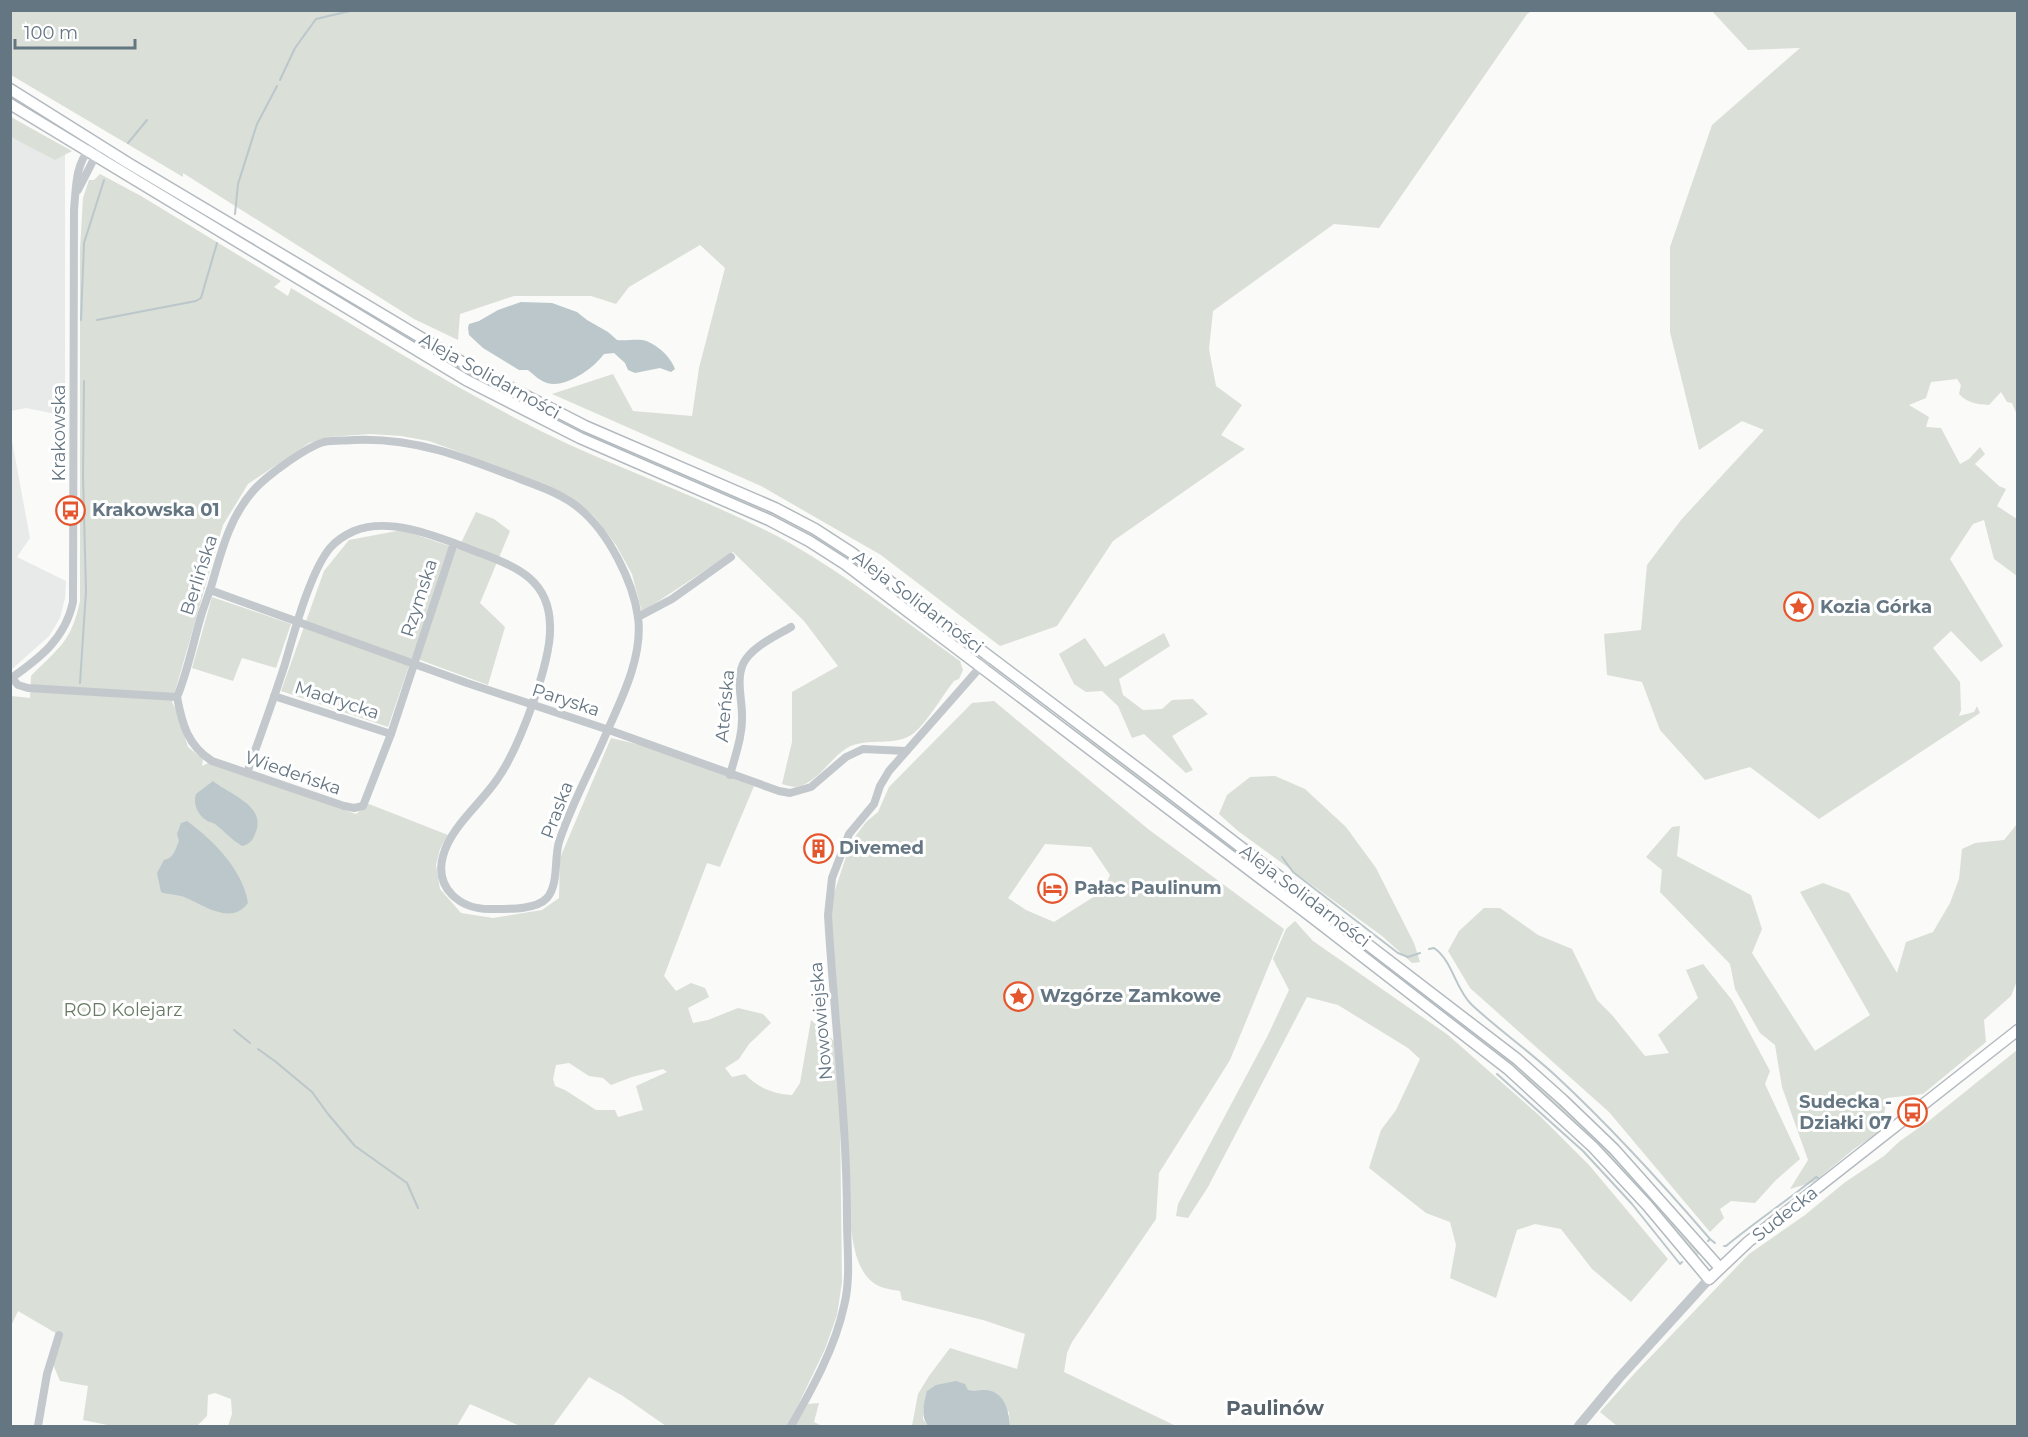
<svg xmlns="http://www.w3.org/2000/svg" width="2028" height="1437" font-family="Montserrat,sans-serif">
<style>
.built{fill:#e8e9e9}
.green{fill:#dadfd7;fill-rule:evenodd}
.water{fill:#bbc7cb}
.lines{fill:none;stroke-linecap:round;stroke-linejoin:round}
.stream{stroke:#bbc7cb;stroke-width:2}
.secondary-casing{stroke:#b3babf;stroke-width:13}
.minor{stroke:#c3c8cc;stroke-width:8}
.tertiary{stroke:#c3c8cc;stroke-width:10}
.secondary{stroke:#fff;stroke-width:10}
.labels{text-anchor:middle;stroke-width:6;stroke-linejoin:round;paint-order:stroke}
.street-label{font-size:18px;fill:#657683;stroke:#fff}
.poi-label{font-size:18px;font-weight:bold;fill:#657683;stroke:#fff;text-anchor:start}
.park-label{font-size:18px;fill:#687a64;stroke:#fff}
.neighbourhood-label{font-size:20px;font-weight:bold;fill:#57646e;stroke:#fff}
</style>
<rect width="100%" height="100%" fill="#fafaf8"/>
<g class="built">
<path d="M 10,119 L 65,152 L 65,416 L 26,408 L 11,411 Z"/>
<path d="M 10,430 L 30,538 L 17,557 L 66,581 L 65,598 L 60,618 L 49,636 L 11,670 Z"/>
</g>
<g class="green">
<path d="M 11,10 L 1532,10 L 1532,11 L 1527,14 L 1379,228 L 1334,224 L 1213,311 L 1209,349 L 1216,386 L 1242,405 L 1221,435 L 1245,449 L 1113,541 L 1057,626 L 1000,646 L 881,555 L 761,486 L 552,394 L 613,374 L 633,411 L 692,416 L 699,368 L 725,268 L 700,245 L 629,287 L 616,304 L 591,296 L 514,296 L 460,314 L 458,340 L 414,319 L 183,173 L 183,177 L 11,75 Z"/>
<path d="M 1712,11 L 2017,11 L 2017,415 L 2012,403 L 2007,402 L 2001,392 L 1989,405 C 1976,404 1968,403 1959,394 L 1961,385 L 1957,379 L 1931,382 L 1926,398 L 1909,405 L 1929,417 L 1926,427 L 1941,428 L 1960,464 L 1969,459 L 1980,447 L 1985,454 L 1975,464 L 1999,486 L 2006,489 L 1997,506 L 2017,519 L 2017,576 L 1994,559 L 1984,520 L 1973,524 L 1950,559 L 2003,646 L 1981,662 L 1951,631 L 1933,648 L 1960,682 L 1961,710 L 1959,716 L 1974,712 L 1977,706 L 1980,713 L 1819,819 L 1750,767 L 1705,780 L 1660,730 L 1642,682 L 1607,675 L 1604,634 L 1641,630 L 1647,565 L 1681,520 L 1764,430 L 1742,421 L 1699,450 L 1670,332 L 1670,247 L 1712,125 L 1800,48 L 1748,50 Z"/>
<path d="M 11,117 L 72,151 L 55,160 L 11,137 Z"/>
<path d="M 100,174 L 141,196 L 281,281 L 274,287 L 288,296 L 291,288 C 366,333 441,379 519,420 C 606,466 701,495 788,542 C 848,576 904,621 960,661 L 963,670 L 959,679 L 954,681 C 942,696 928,721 914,733 C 895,748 868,736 847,748 C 830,758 817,784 796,787 C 792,787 786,785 782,784 L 792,742 L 792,692 L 838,666 L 804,621 L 733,552 L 642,612 L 632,574 L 616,545 L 594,516 L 567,495 L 492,464 L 429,441 L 401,436 L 370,434 L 328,437 L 309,443 L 248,484 L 223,525 L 172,702 L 177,712 L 188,747 L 203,759 L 202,766 L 208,763 L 356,814 L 369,804 L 448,835 L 440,849 L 436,865 L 440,889 L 461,913 L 493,918 L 542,910 L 559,898 L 560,858 L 611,738 L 645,746 L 754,786 L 720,867 L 707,863 L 664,976 L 676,991 L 691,983 L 705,988 L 709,997 L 688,1008 L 693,1023 L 708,1020 L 738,1008 L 763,1014 L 771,1023 L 749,1044 L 739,1059 L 725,1068 L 732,1077 L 745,1074 C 758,1088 773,1094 792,1095 L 800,1083 L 811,1020 L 834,1041 L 840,1112 L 842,1282 L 837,1315 L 825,1349 L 788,1426 L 666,1426 L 623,1396 L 589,1377 L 553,1426 L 520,1426 L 470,1404 L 457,1426 L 228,1426 L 232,1414 L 231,1399 L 215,1393 L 208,1395 L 207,1416 L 197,1426 L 112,1426 L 83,1420 L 88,1386 L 60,1381 L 52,1362 L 59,1335 L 18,1311 L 11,1326 L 11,696 L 30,698 L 31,676 C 59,647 71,643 80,601 L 80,250 L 83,198 L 89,180 L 94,180 ZM 569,1063 L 589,1076 L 603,1078 L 611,1085 L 632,1077 L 663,1069 L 667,1072 L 636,1086 L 643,1110 L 618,1117 L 615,1110 L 596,1110 L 565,1090 L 555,1086 L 553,1079 L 556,1065 Z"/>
<path d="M 176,198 C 289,256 393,332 505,391 C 602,442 707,475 803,527 C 859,558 910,602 962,640 L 959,644 L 862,570 L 835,552 L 771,516 L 581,434 L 502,395 L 433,356 Z"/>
<path d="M 476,512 L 494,519 L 510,531 L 480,603 L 505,627 L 488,685 L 412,657 L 388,727 L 281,691 L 324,571 L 349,540 L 402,530 L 458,549 Z"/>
<path d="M 212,597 L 291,624 L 276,668 L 242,658 L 233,681 L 192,668 Z"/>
<path d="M 1164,633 L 1170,646 L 1119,679 L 1123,695 L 1143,710 L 1162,709 L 1172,700 L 1193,699 L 1208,714 L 1172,736 L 1193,770 L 1186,773 L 1144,734 L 1132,738 L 1118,706 L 1102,691 L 1086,692 L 1074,684 L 1059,654 L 1085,638 L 1105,667 Z"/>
<path d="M 999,673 L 1067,724 L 1109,753 L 1484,1037 L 1543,1087 L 1611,1152 L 1700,1253 L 1696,1257 L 1596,1144 L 1511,1065 Z"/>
<path d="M 994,701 L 1148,829 L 1284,929 L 1230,1060 L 1159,1173 L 1156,1219 L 1072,1342 L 1067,1353 L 1064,1372 L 1176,1426 L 1010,1426 L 1009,1412 L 984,1390 L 968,1390 L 923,1408 L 923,1419 L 928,1426 L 912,1426 L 918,1394 L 929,1376 L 950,1348 L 1017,1369 L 1025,1334 L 983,1320 L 902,1300 L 900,1291 C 894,1290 887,1289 881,1287 C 854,1276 853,1239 849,1215 L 831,914 L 833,896 L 851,842 L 866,822 L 878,812 L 889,787 L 972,703 ZM 1045,844 L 1091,847 L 1110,875 L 1103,891 L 1054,922 L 1026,910 L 1008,898 Z"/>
<path d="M 1275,776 L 1305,789 L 1346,827 L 1376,868 L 1414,943 L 1420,962 L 1412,963 L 1382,936 L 1238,831 L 1219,814 L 1227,795 L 1250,777 Z"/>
<path d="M 2017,824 L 2017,981 L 2011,996 L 1984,1020 L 1986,1042 L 1923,1094 L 1887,1098 L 1881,1131 L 1854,1149 L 1814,1182 L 1790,1189 L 1808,1160 L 1782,1087 L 1775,1045 L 1760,1033 L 1735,989 L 1730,964 L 1660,892 L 1662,870 L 1646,857 L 1672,827 L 1680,826 L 1677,856 L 1751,895 L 1762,929 L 1752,953 L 1815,1051 L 1870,1015 L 1800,892 L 1823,883 L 1849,893 L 1897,973 L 1906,942 L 1933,932 L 1950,903 L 1959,879 L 1962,849 L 1975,843 L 2004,840 Z"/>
<path d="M 1484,908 L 1500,908 L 1538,935 L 1572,949 L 1597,1000 L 1612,1015 L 1645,1056 L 1669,1053 L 1658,1035 L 1698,998 L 1686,970 L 1703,964 L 1732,1000 L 1770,1071 L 1765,1084 L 1800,1159 L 1776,1180 L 1755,1203 L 1731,1201 L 1720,1209 L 1724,1218 L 1710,1232 L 1609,1112 L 1470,988 L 1448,951 L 1459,931 Z"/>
<path d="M 1295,921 L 1313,941 L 1448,1035 L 1541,1117 L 1589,1165 L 1668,1259 L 1631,1302 L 1592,1269 L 1561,1229 L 1535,1224 L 1517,1230 L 1496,1298 L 1450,1278 L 1456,1245 L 1450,1222 L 1426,1213 L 1369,1168 L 1381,1130 L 1396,1110 L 1420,1059 L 1408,1048 L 1338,1005 L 1307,997 L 1208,1187 L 1188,1218 L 1176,1216 L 1178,1204 L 1268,1035 L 1289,990 L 1273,959 L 1286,929 Z"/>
<path d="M 2017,1050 L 2017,1426 L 1617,1426 L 1600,1412 L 1634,1374 L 1749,1254 L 1805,1215 L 1844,1183 L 1884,1156 L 1900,1141 L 1930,1120 Z"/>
<path d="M 819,1403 L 814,1422 L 822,1426 L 795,1426 L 808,1404 Z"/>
</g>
<g class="water">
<path d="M 521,302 L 552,303 L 577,312 L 587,320 L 608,332 L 617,340 C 626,341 634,339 642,340 C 655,342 671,357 675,369 L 671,372 L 660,368 L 635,373 L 628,370 L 625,363 L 614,353 L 604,354 C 594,368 565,389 547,383 C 540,381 534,375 528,370 L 519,370 L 483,348 L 469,335 L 468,328 L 469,324 L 479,321 L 498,310 Z"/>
<path d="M 213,781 C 230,795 268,806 255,834 C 252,842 249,844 242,846 C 232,840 224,831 215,824 C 212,822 208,822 206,820 C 197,814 193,803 196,794 Z"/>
<path d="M 187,821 C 213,840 243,870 248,903 C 231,926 204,905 184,897 C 177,894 168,895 161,892 L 157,873 L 164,860 C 174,858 175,850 179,841 L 177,834 L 181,823 Z"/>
<path d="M 956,1381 L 965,1384 L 968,1390 C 974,1391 978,1390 984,1390 C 1004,1390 1009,1410 1010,1426 L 928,1426 C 920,1415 924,1404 927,1391 L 936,1385 Z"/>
</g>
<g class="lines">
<g class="stream">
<path d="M 280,80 L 295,48 L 316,19 L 354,10"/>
<path d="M 128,143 L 147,120"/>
<path d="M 235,214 L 238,184 L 257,124 L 277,86"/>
<path d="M 81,320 L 84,243 L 104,180"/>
<path d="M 97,320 L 196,301 L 201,298 L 217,243"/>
<path d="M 80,683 L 86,591 L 83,476 L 84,381"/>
<path d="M 1282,857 L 1293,872 L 1398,953 L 1408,957 L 1420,953"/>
<path d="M 1429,949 L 1434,948 C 1453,961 1455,989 1472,1005 C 1499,1030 1529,1051 1556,1076 C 1611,1127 1661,1182 1710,1239"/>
<path d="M 234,1030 L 250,1043"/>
<path d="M 258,1049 L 276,1062 L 312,1092 L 328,1114 L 355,1146 L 407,1183 L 418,1208"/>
<path d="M 1497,1074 L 1583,1151 L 1632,1204 L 1680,1264 L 1682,1262"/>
<path d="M 1708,1241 L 1710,1239 L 1715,1243"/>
<path d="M 1724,1246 L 1726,1246 C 1755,1222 1787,1201 1816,1177 L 1818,1178"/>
</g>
<defs>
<g id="secondary">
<path d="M 10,89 L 128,163 L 472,368 L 585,426 L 775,508 L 815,529 L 852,553 L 1160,785 L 1517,1059 L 1563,1100 L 1614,1149 L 1720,1268"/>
<path d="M 10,104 L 466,380 L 580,438 L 769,520 L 809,541 L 845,564 L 1313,918 L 1508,1069 L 1593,1147 L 1647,1205 L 1709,1279 L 1748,1242 L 2018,1030"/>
</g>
</defs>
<use href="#secondary" class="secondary-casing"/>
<g class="minor">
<path d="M 78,190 L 97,153"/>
<path d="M 210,590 L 467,683 L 609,730 L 779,791 L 790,793 L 811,787 L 846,757 L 863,749 L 906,751"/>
<path d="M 638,617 L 672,599 L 731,557"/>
<path d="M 12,678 L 18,685 L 28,688 L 177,697"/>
<path d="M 10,679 C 40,658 65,639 73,602 L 74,210 C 76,190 75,164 90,149"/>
<path d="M 274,696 L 391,734"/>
<path d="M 177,697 C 187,673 192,648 199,623 C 202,611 207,599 211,587 C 221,553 229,518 253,491 C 266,476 306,447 324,442 C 333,440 344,441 353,440 C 414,437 464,457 520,479 C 540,487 563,494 580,509 C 608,532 633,581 638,617 C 643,654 624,694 609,727 C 593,766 572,802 559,842 C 554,858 559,884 547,898 C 536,910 508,909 492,909 C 461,910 434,889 443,856 C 451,826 481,804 498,778 C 519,748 552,661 550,625 C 549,581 519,568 483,554 C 445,540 393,515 354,531 C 345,535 336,541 330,548 C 310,572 294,633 285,664 C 273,701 260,737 247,773"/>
<path d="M 177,697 C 182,724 188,746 212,761 L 344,806 L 354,808 L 363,806 L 391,734 L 454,543"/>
<path d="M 730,775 C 735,756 743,735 742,715 C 742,699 736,680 743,664 C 751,647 776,636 791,627"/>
<path d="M 38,1426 L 47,1374 L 59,1335"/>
<path d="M 791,1426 C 812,1389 835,1348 844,1306 C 851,1279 847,1248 847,1220 C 847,1118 834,1017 828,915 L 832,878 L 849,834 L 874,804 L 880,786 L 889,771 L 990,656"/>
</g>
<path class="tertiary" d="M 1579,1426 L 1619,1378 L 1709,1279"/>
<use href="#secondary" class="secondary"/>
</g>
<defs>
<symbol id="bus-ring" viewBox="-11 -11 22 22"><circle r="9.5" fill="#fff" stroke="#e4572e" stroke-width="1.5"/><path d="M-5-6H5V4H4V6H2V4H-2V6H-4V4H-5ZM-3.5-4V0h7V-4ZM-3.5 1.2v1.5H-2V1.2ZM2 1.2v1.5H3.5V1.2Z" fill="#e4572e"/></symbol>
<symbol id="sight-ring" viewBox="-11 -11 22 22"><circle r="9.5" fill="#fff" stroke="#e4572e" stroke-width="1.5"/><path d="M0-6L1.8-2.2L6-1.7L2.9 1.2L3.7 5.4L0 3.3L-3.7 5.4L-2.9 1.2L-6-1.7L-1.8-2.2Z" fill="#e4572e"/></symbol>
<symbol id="building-ring" viewBox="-11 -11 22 22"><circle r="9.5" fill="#fff" stroke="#e4572e" stroke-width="1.5"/><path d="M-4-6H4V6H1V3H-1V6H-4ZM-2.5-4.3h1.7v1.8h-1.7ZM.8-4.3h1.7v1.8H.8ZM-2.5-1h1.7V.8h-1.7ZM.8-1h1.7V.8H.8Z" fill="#e4572e"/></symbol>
<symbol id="hotel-ring" viewBox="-11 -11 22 22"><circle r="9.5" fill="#fff" stroke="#e4572e" stroke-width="1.5"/><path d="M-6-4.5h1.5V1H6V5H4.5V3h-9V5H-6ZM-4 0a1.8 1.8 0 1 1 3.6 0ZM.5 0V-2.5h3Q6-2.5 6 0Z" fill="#e4572e"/></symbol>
</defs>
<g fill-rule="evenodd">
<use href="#bus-ring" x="54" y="494" width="33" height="33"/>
<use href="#sight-ring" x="1782" y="590" width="33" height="33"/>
<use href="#building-ring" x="802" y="832" width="33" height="33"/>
<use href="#hotel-ring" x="1036" y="872" width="33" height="33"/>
<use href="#sight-ring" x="1002" y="980" width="33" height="33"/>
<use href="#bus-ring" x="1896" y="1096" width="33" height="33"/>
</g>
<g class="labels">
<g class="street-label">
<text transform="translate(490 376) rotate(29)" y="6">Aleja Solidarności</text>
<text transform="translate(59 433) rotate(-90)" y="6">Krakowska</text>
<text transform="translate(199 575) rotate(-72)" y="6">Berlińska</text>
<text transform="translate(419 598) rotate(-72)" y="6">Rzymska</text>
<text transform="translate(918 602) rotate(37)" y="6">Aleja Solidarności</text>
<text transform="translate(337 700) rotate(18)" y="6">Madrycka</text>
<text transform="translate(566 700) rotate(18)" y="6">Paryska</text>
<text transform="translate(725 706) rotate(-85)" y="6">Ateńska</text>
<text transform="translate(293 773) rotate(19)" y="6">Wiedeńska</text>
<text transform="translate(557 810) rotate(-69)" y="6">Praska</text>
<text transform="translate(1305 896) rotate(37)" y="6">Aleja Solidarności</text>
<text transform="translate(821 1021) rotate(-95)" y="6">Nowowiejska</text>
<text transform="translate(1785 1214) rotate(-38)" y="6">Sudecka</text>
</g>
<g class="poi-label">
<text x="92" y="516">Krakowska 01</text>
<text x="1820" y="613">Kozia Górka</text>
<text x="839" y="854">Divemed</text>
<text x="1074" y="894">Pałac Paulinum</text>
<text x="1040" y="1002">Wzgórze Zamkowe</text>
<text x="1892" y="1108" text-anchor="end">Sudecka -<tspan x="1892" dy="21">Działki 07</tspan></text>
</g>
<g class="park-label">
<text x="123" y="1016">ROD Kolejarz</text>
</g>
<g class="neighbourhood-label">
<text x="1275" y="1415">Paulinów</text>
</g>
</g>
<rect width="2028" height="1437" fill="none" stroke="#657683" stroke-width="24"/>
<path d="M15 39v9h120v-9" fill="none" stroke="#657683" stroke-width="3"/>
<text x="24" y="39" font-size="18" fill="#657683" stroke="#ffffff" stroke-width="4.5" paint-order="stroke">100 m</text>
</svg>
